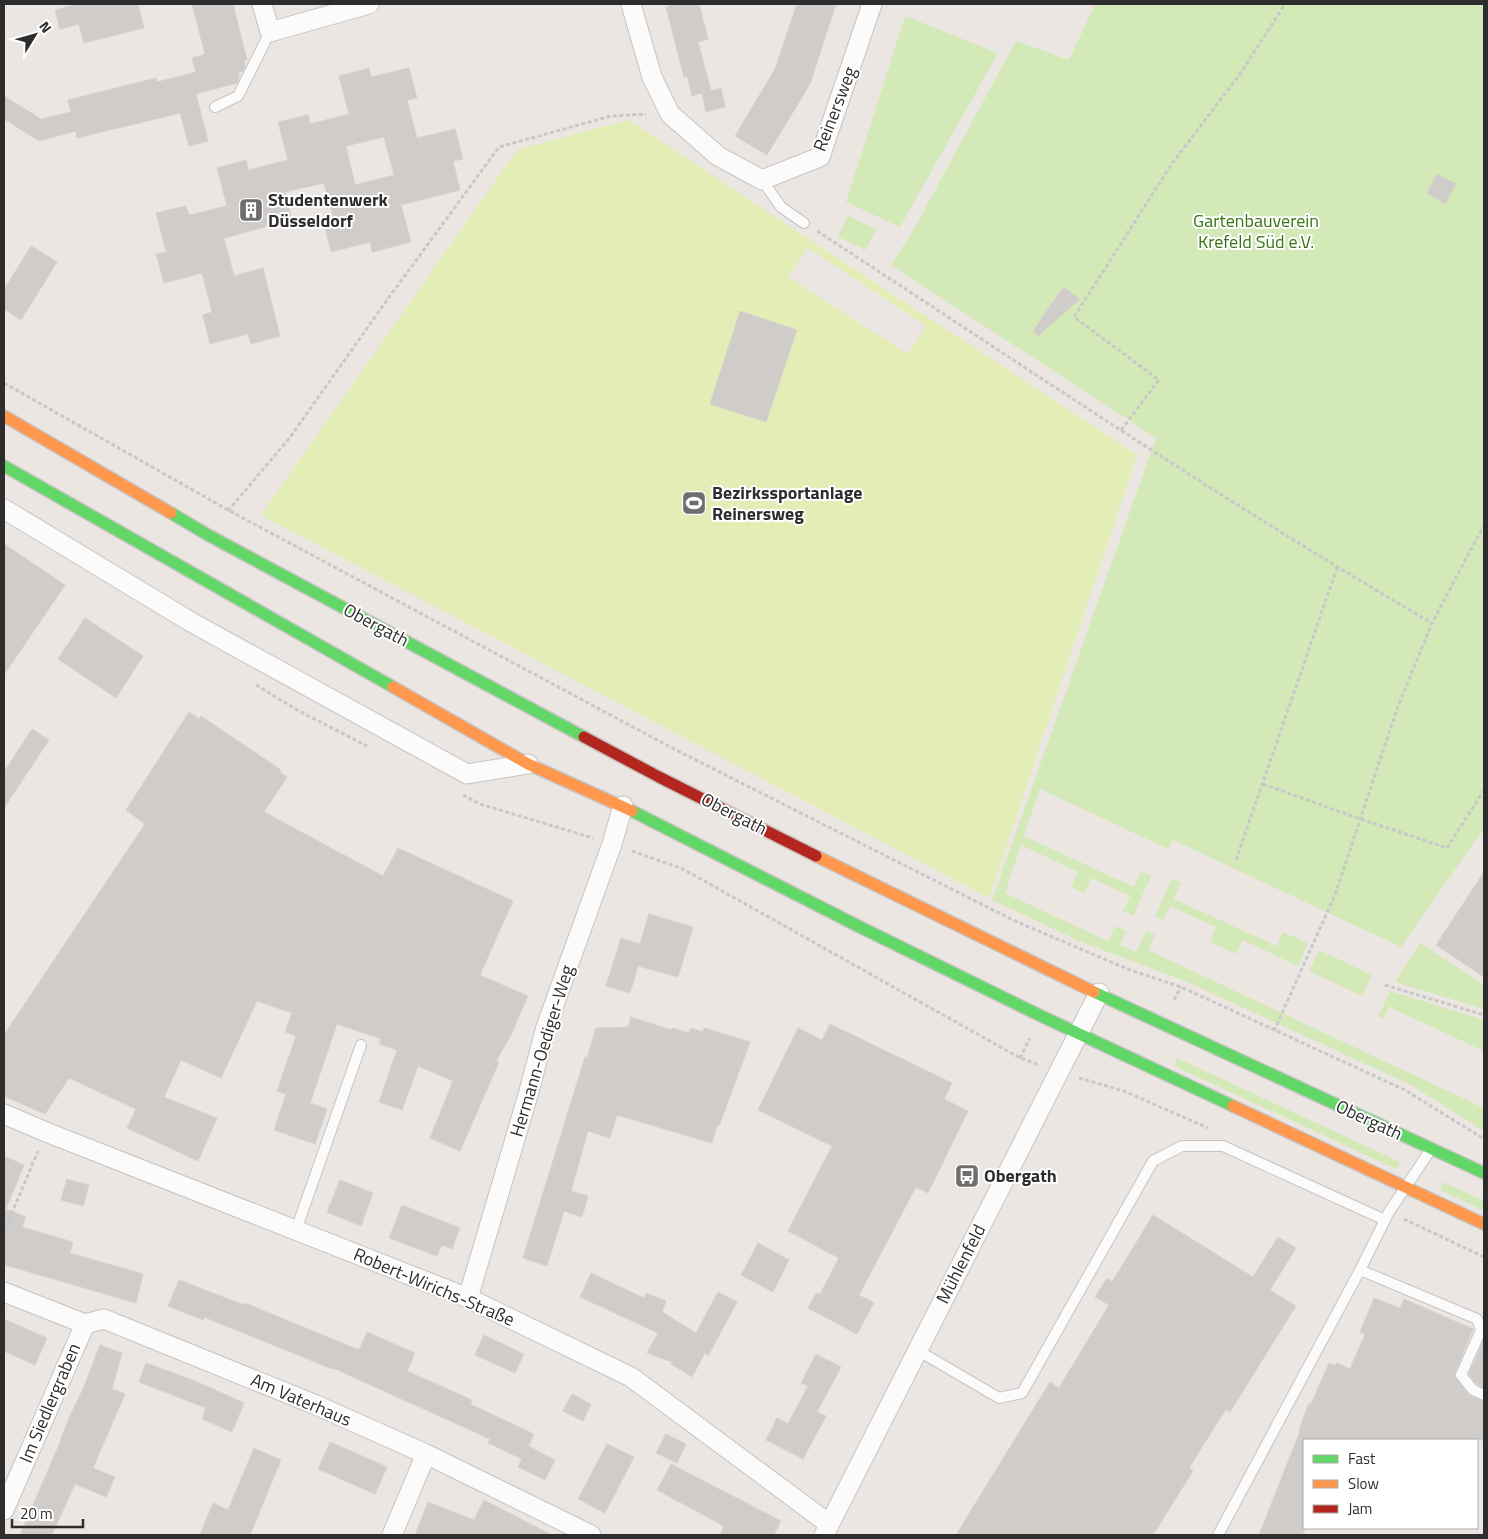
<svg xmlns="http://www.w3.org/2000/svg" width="1488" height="1539" font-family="'Titillium Web',sans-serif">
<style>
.green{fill:#d4e9b8}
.pitch{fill:#e2eeb5;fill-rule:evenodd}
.building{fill:#d0ccc9;stroke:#d7d2ce;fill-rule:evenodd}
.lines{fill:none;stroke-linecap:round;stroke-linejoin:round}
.lane-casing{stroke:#c5c3c4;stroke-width:12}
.street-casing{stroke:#c5c3c4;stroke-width:21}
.fast-casing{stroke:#c6c4c3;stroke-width:14}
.slow-casing{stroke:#c6c4c3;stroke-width:14}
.jam-casing{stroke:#c6c4c3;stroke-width:14}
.path{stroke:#c8c8c8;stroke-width:3;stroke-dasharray:4 2.5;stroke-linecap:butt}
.lane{stroke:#fcfbfb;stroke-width:10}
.street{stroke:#fcfbfb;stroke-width:19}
.fast{stroke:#63d668;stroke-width:11}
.slow{stroke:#ff974d;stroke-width:11}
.jam{stroke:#b3261e;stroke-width:11}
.labels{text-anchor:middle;stroke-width:4;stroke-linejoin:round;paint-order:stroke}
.street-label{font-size:18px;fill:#2d2d2d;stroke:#fff}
.poi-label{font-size:18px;font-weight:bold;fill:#2d2d2d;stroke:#fff;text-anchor:start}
.park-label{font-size:18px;fill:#367413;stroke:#fff}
</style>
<rect width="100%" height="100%" fill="#ece6e2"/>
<g class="green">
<path d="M 1095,4 L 1484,4 L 1484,828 L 1401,947 L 1173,840 L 1168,849 L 1040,789 L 1024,836 L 1134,887 L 1141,872 L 1151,876 L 1133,916 L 1123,911 L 1130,896 L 1091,878 L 1085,893 L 1071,887 L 1078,872 L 1021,845 L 1005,893 L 1108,941 L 1115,926 L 1126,931 L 1120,945 L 1136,952 L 1146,931 L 1155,935 L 1148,950 L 1484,1108 L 1484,1131 L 1411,1085 L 1185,981 L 1079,941 L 992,900 L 1156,438 L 891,265 L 915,227 L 1016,41 L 1069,60 Z"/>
<path d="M 905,16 L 998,53 L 900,227 L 846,202 Z"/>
<path d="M 848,216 L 876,229 L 866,250 L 838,237 Z"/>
<path d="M 1172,879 L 1181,882 L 1174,899 L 1277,946 L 1283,932 L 1308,943 L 1298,966 L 1243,940 L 1236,954 L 1210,942 L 1216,927 L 1170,906 L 1163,920 L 1155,916 Z"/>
<path d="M 1420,943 L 1484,985 L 1484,1009 L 1395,982 Z"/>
<path d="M 1319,950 L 1372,975 L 1362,996 L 1309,971 Z"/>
<path d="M 1390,991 L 1484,1020 L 1484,1051 L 1389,1007 L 1383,1019 L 1378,1017 Z"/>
<path d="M 1177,1058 L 1400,1162 L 1396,1169 L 1174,1066 Z"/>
<path d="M 1443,1182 L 1484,1201 L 1484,1211 L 1440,1190 Z"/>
</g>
<path class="pitch" d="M 628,120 L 1137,455 L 989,898 L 261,515 L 517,150 ZM 808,248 L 926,326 L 908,354 L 788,277 ZM 797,330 L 766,422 L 711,404 Z"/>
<g class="building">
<path d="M 78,4 L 138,4 L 144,28 L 84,43 L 79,24 L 60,29 L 55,10 Z"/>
<path d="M 192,4 L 233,4 L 247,60 L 244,61 L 245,66 L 243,71 L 238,73 L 239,78 L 237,83 L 196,94 L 208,141 L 189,146 L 180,113 L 77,138 L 76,131 L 39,141 L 4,119 L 4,96 L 41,119 L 71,112 L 68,100 L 156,78 L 157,82 L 196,72 L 192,58 L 205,54 Z"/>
<path d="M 668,4 L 699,4 L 708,39 L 698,42 L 711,91 L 721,88 L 725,107 L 706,112 L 702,93 L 692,96 L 687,76 L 684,77 L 666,7 L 669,7 Z"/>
<path d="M 797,4 L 836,4 L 810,84 L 767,155 L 735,136 L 775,69 Z"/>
<path d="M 369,68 L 371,77 L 409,68 L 417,98 L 407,100 L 417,138 L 455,129 L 463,159 L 453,161 L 460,190 L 401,205 L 411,242 L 372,252 L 370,242 L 331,252 L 324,224 L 334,221 L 324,183 L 285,192 L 292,220 L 224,238 L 234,276 L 263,268 L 280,336 L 251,344 L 248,334 L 210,344 L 203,315 L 212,312 L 202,273 L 164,283 L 156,254 L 166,252 L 156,213 L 186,206 L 189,215 L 227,206 L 217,168 L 246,160 L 249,170 L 288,160 L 278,122 L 308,115 L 310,124 L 349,114 L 339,76 ZM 384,137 L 394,175 L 355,185 L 346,146 Z"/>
<path d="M 1437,174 L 1456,184 L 1445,204 L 1427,193 Z"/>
<path d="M 31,246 L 57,262 L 21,320 L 4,309 L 4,290 Z"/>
<path d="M 1063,287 L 1080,299 L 1038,336 L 1033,331 Z"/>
<path d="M 740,311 L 797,330 L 766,422 L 710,404 Z"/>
<path d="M 4,544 L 65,585 L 4,675 Z"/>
<path d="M 85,618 L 143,656 L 116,698 L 58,659 Z"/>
<path d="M 189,712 L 199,719 L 201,716 L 281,770 L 280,772 L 287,777 L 264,812 L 383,876 L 398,848 L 513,901 L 480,975 L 528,996 L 510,1037 L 496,1061 L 499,1062 L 460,1151 L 430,1138 L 453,1081 L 418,1066 L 402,1110 L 379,1102 L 397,1050 L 379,1044 L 381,1039 L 337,1024 L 310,1103 L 327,1109 L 315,1144 L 274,1130 L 286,1094 L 277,1091 L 296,1036 L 285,1032 L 292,1013 L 257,1001 L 221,1078 L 181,1060 L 164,1097 L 217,1118 L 198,1161 L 127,1128 L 136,1109 L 69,1078 L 45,1114 L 4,1096 L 4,1035 L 145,824 L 126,810 Z"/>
<path d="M 32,729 L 49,740 L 4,808 L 4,772 Z"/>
<path d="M 1484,872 L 1484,977 L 1436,945 Z"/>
<path d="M 649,914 L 693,927 L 678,977 L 638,966 L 630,993 L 606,986 L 621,938 L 640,944 Z"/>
<path d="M 631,1017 L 671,1030 L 672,1028 L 689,1033 L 691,1028 L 703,1032 L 704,1028 L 750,1042 L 719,1126 L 717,1126 L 712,1143 L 617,1115 L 610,1138 L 588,1131 L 571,1191 L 588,1196 L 582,1217 L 564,1211 L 547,1266 L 523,1258 L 585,1057 L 587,1058 L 596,1028 L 628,1027 Z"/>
<path d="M 830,1024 L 952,1083 L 944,1099 L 968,1111 L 928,1193 L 916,1187 L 859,1295 L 874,1303 L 857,1334 L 808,1308 L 816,1293 L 820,1294 L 839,1258 L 788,1231 L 832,1146 L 758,1110 L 798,1028 L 822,1040 Z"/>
<path d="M 4,1156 L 24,1165 L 6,1209 L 26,1217 L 22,1227 L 73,1242 L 70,1253 L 143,1274 L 136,1303 L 5,1265 L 4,1269 Z"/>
<path d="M 67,1179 L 89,1185 L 83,1206 L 61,1200 Z"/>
<path d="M 340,1180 L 373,1193 L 361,1226 L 327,1212 Z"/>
<path d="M 402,1205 L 460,1228 L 452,1249 L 442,1245 L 437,1256 L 389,1238 Z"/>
<path d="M 1153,1215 L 1253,1277 L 1278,1237 L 1296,1248 L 1270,1290 L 1296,1306 L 1230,1412 L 1226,1409 L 1189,1468 L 1193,1471 L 1153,1535 L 956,1535 L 1050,1382 L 1059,1388 L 1109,1305 L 1095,1297 L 1107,1278 L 1112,1282 Z"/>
<path d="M 758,1243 L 789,1260 L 773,1292 L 741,1275 Z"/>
<path d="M 591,1273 L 644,1298 L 646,1293 L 666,1301 L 662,1312 L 696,1333 L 718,1292 L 737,1302 L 708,1356 L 705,1353 L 692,1377 L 671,1364 L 672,1362 L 647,1353 L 658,1333 L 580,1297 Z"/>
<path d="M 179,1280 L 244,1305 L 245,1303 L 359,1350 L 367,1332 L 415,1353 L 407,1371 L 472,1400 L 470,1404 L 534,1434 L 522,1459 L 488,1443 L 490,1439 L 333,1368 L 332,1369 L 204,1317 L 203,1320 L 168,1306 Z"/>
<path d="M 1374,1298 L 1400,1308 L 1404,1299 L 1473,1329 L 1454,1375 L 1468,1395 L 1484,1402 L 1484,1440 L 1304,1440 L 1304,1535 L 1259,1535 L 1300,1431 L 1299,1430 L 1309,1403 L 1311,1404 L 1329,1363 L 1335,1366 L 1337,1363 L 1350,1369 L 1365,1334 L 1360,1332 Z"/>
<path d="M 4,1319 L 47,1338 L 35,1365 L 4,1351 Z"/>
<path d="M 484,1335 L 524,1354 L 515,1373 L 475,1355 Z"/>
<path d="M 1484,1340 L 1484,1388 L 1477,1384 L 1469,1374 Z"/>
<path d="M 100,1345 L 122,1353 L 112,1389 L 125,1394 L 93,1468 L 115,1477 L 106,1497 L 75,1484 L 52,1535 L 20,1535 L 58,1447 L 69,1418 L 83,1389 Z"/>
<path d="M 816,1354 L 841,1367 L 817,1412 L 826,1416 L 803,1459 L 766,1440 L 777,1418 L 788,1424 L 808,1386 L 801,1383 Z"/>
<path d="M 146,1363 L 195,1381 L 244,1403 L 232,1432 L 202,1419 L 206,1408 L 139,1382 Z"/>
<path d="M 572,1394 L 591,1404 L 583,1421 L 563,1411 Z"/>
<path d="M 666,1434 L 686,1444 L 677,1463 L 656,1453 Z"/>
<path d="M 330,1442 L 387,1467 L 375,1494 L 318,1469 Z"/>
<path d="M 607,1444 L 634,1457 L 605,1513 L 578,1499 Z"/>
<path d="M 528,1446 L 555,1460 L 545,1480 L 518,1467 Z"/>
<path d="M 254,1448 L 281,1460 L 250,1535 L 200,1535 L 213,1503 L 228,1510 Z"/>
<path d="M 671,1464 L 781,1521 L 774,1535 L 720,1535 L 724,1526 L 657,1490 Z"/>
<path d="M 484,1500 L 552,1535 L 415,1535 L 428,1502 L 474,1520 Z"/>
</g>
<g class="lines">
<defs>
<g id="lane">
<path d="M 215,107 L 238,96 L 270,32"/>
<path d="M 762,180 L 781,207 L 804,223"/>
<path d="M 296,1230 L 361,1045"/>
<path d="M 1360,1270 L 1477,1319 L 1481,1330 L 1461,1375 L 1473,1390 L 1484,1395"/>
<path d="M 917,1350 L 999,1398 L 1022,1393 L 1153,1161 L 1182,1146 L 1223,1146 L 1385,1220"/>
<path d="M 1218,1535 L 1360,1270 L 1389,1212 L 1431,1149"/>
</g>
<g id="street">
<path d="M 262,4 L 270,32 L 369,4"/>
<path d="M 631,4 L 652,77 L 670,114 L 718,156 L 762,180 L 820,157 L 872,4"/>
<path d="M 4,509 L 191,622 L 467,774 L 528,764"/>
<path d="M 4,1114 L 46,1132 L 468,1298 L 631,1377 L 829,1524"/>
<path d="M 4,1292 L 85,1324 L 104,1319 L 316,1405 L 426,1454 L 591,1535"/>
<path d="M 468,1298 L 528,1095 L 546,1027 L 612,844 L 623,806"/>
<path d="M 4,1510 L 85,1324"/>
<path d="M 392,1535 L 426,1454"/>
<path d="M 824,1535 L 1099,993"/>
</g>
<g id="fast">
<path d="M 4,466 L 393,687"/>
<path d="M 171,513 L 208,535 L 584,737"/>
<path d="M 632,811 L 860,927 L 1041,1016 L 1233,1106"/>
<path d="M 1094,992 L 1484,1173"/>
</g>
<g id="slow">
<path d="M 4,416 L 171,513"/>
<path d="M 393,687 L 528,764 L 632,811"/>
<path d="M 816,856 L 1094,992"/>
<path d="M 1233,1106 L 1484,1224"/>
</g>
<path id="jam" d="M 584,737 L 659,777 L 816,856"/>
</defs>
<use href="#lane" class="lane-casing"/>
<use href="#street" class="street-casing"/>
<use href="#fast" class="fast-casing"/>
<use href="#slow" class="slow-casing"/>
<use href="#jam" class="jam-casing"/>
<g class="path">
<path d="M 817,231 C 1021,364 1222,501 1432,623"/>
<path d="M 4,383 L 228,510 L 674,749 L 1015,921 L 1130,970 L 1181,987 L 1405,1090 L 1484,1139"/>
<path d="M 1121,430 L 1159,380 L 1074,317 L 1171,165 L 1240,74 L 1285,4"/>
<path d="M 228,511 L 291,436 L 387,300 L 499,147 L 611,116 L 646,114"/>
<path d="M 256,685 L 299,711 L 367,746"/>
<path d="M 1263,784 L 1349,815 L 1447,848 L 1484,790"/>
<path d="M 463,795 L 480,804 L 593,838"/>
<path d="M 632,851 L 683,869 L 1020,1058 L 1039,1065"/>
<path d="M 1236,860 L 1337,568"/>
<path d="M 1385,985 L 1484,1015"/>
<path d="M 1174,1000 L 1181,987"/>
<path d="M 1274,1031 L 1335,895 L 1397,709 L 1432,623 L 1484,525"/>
<path d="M 1020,1058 L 1030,1038"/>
<path d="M 1079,1078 L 1124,1091 L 1208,1128"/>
<path d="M 1404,1219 L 1484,1257"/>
<path d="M 4,1232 L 38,1151"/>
</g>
<use href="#lane" class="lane"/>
<use href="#street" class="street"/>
<use href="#fast" class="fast"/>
<use href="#slow" class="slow"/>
<use href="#jam" class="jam"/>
</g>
<defs>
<symbol id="building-square" viewBox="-11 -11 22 22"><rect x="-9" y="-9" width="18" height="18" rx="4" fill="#706e6c" stroke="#fff"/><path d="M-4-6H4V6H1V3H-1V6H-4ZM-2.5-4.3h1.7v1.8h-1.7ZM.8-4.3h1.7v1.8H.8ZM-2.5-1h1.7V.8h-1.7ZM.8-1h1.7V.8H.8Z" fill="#fff"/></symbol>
<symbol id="stadium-square" viewBox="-11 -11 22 22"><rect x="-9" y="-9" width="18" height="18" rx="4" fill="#706e6c" stroke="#fff"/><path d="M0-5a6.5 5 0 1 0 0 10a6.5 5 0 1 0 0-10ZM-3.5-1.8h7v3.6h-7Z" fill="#fff"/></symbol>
<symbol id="bus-square" viewBox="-11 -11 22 22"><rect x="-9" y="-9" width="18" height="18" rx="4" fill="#706e6c" stroke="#fff"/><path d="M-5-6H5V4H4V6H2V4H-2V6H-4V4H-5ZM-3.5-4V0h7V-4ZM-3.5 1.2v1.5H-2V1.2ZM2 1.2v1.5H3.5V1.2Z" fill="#fff"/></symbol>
</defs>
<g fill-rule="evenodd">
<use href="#building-square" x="237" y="196" width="28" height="28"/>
<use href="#stadium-square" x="680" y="489" width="28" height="28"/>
<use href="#bus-square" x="953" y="1162" width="28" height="28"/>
</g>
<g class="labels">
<g class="street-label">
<text transform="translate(835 109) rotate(-69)" y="6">Reinersweg</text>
<text transform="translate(376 625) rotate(28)" y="6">Obergath</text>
<text transform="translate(734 814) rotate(27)" y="6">Obergath</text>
<text transform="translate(542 1051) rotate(-73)" y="6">Hermann-Oediger-Weg</text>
<text transform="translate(1369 1120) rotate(25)" y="6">Obergath</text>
<text transform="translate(961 1264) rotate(-63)" y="6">Mühlenfeld</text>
<text transform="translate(434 1287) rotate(23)" y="6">Robert-Wirichs-Straße</text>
<text transform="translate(301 1400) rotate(23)" y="6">Am Vaterhaus</text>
<text transform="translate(50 1403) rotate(-67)" y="6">Im Siedlergraben</text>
</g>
<g class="poi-label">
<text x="268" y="206">Studentenwerk<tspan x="268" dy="21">Düsseldorf</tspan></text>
<text x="712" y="499">Bezirkssportanlage<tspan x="712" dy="21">Reinersweg</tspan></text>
<text x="984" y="1182">Obergath</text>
</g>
<g class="park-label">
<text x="1256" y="227">Gartenbauverein<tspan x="1256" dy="21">Krefeld Süd e.V.</tspan></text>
</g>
</g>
<rect width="1488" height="1539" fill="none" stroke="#2d2d2d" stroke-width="10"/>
<rect x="1303" y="1439" width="175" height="90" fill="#ffffff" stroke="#ababab"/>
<rect x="1313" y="1455" width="25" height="8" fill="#63d668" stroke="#ababab"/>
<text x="1348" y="1464" font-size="15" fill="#2d2d2d">Fast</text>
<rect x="1313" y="1480" width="25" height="8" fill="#ff974d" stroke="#ababab"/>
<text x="1348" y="1489" font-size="15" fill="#2d2d2d">Slow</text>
<rect x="1313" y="1505" width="25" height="8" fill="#b3261e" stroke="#ababab"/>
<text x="1348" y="1514" font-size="15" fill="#2d2d2d">Jam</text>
<g transform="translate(35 35) rotate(53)" stroke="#ffffff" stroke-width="4" paint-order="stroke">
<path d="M0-4L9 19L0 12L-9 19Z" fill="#2d2d2d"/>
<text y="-8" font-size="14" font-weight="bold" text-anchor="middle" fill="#2d2d2d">N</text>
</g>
<path d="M12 1519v8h71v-8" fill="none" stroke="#2d2d2d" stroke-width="2.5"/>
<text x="20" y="1519" font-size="15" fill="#2d2d2d" stroke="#ffffff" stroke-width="4" paint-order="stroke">20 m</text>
</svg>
